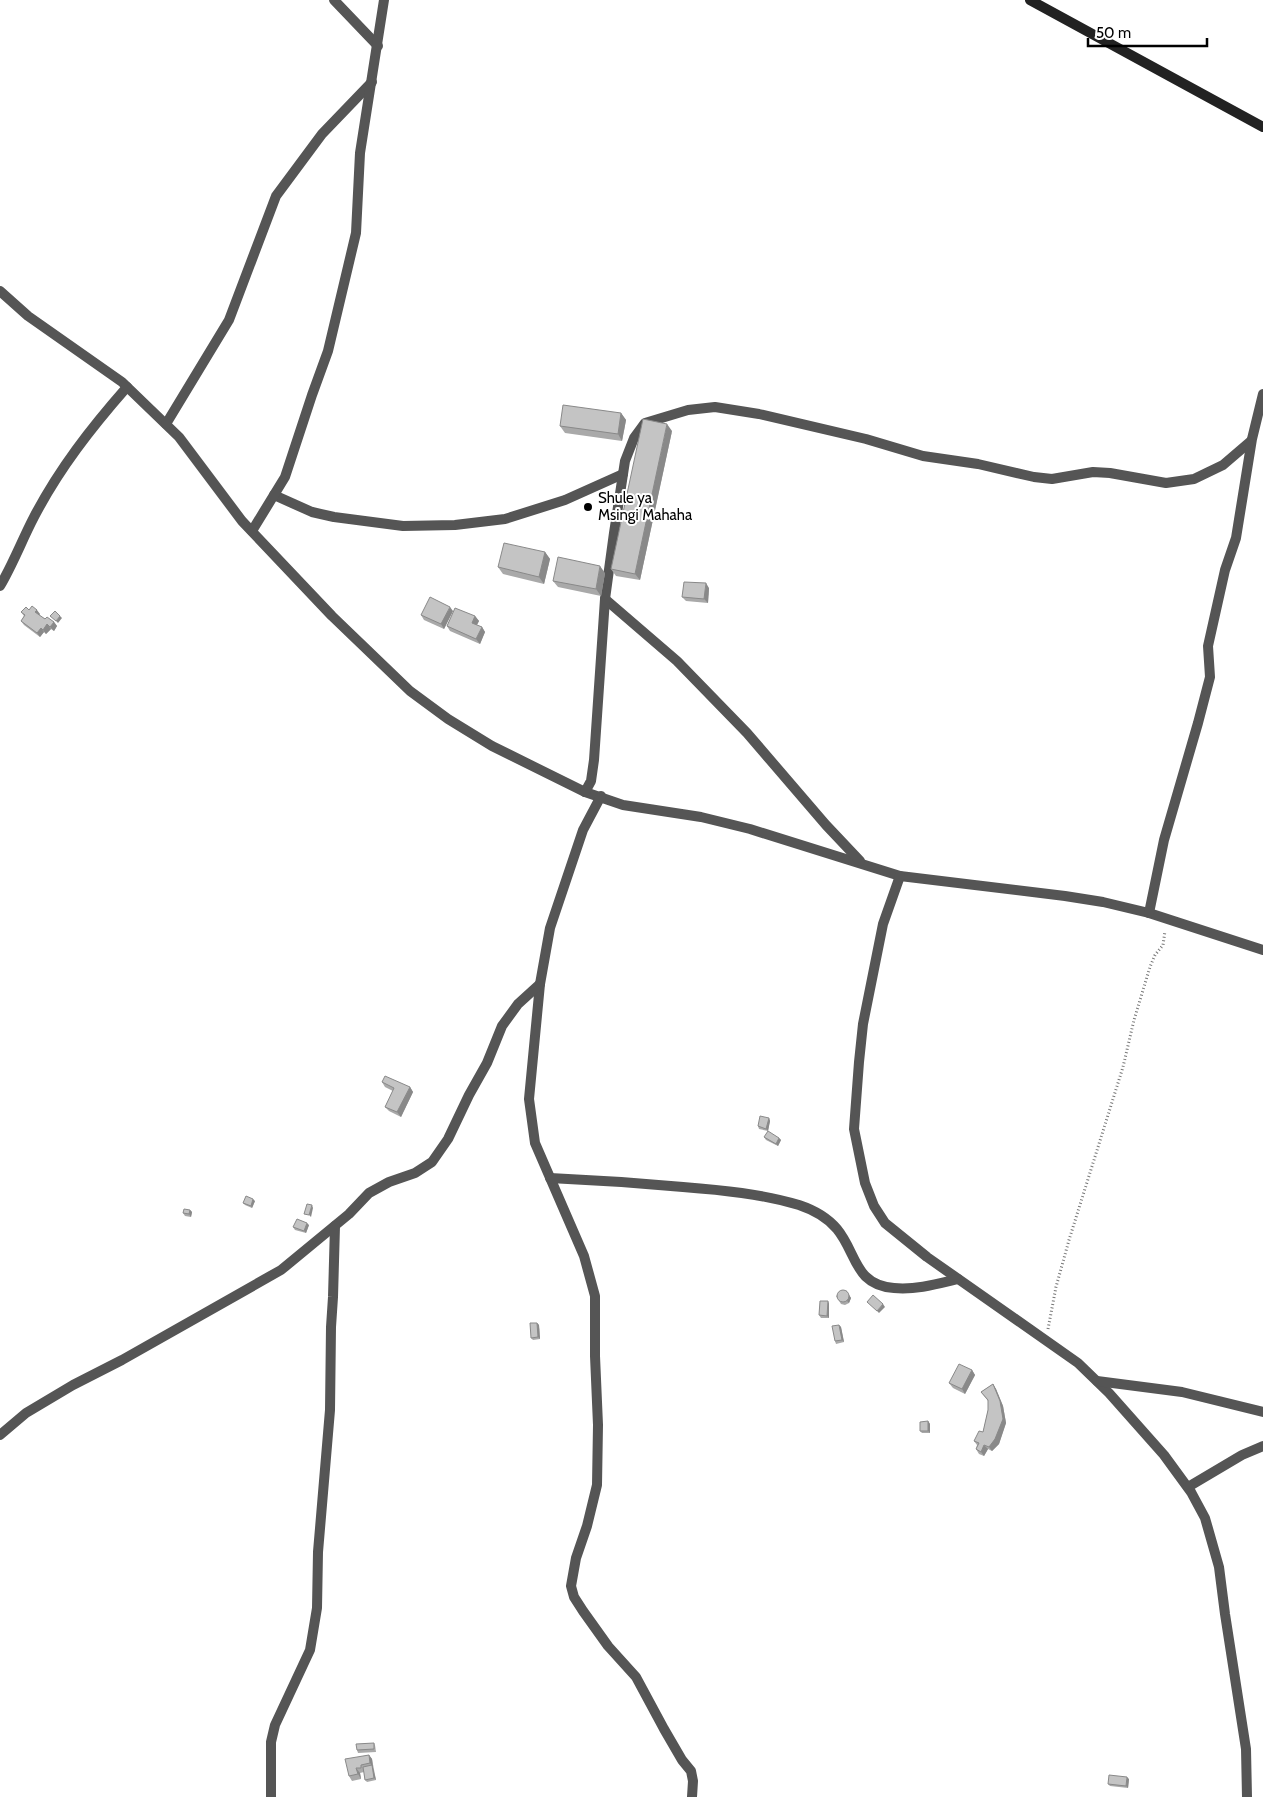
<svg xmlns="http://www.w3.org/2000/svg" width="1263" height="1797" font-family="Cabin,sans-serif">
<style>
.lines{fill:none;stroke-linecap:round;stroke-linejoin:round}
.path{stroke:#777;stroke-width:3;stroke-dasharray:1 2.5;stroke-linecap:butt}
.street{stroke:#555;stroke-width:10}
.secondary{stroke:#222;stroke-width:10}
.wall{fill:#a9a9a9}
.shaded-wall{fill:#898989}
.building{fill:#c4c4c4;stroke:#898989}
.poi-dot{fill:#000;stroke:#fff;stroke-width:2}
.labels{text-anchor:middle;stroke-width:4;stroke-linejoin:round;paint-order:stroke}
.poi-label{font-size:15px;fill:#000;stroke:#fff;text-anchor:start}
</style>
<rect width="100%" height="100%" fill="#fff"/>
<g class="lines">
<path class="path" d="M 1048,1329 L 1056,1287 L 1069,1240 L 1123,1067 L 1134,1020 L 1150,967 L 1155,955 L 1163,945 L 1165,931"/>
<g class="street">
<path d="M 334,0 L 378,46"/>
<path d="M 0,291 L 28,316 L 122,382 L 179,437 L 242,521 L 332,616 L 410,691 L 448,719 L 492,746 L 585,792 L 623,805 L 701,817 L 750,829 L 900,876 L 1065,896 L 1103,902 L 1149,913 L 1263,950"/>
<path d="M 166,424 L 229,320 L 276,196 L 322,134 L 372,82"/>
<path d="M 274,495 L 312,512 L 334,517 L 403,526 L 455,525 L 505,519 L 565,500 L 623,474"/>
<path d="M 252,531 L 285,477 L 312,395 L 328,351 L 356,233 L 360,153 L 384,0"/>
<path d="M 0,586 C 13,564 22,540 34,517 C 59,469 91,428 127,387"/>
<path d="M 605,599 L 677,661 L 747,733 L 826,825 L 860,861"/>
<path d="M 585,792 L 591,781 L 594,760 L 605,599 L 614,533 L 625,461 L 634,438 L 645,423 L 688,410 L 715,407 L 759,414 L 866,439 L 923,456 L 978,464 L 1034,477 L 1052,479 L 1093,472 L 1110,473 L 1166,483 L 1194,479 L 1223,465 L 1251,441"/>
<path d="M 601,796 L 583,830 L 550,928 L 540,984 L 529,1099 L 535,1143 L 584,1256 L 595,1296 L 595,1356 L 598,1425 L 597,1485 L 587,1526 L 576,1558 L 571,1586 L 574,1597 L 583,1611 L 608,1646 L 636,1677 L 664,1729 L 682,1760 L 691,1771 L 693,1781 L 692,1797"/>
<path d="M 900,876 L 883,924 L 863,1024 L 859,1062 L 854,1129 L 865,1183 L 874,1206 L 885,1223 L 927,1257 L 1078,1363 L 1109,1393 L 1164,1455 L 1191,1492 L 1205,1518 L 1219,1567 L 1225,1614 L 1246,1749 L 1247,1797"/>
<path d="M 1149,913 L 1164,840 L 1198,723 L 1210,677 L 1208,646 L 1225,570 L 1236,538 L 1252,439 L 1263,394"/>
<path d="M 550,1178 C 595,1180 639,1183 683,1187 C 722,1190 762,1194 799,1205 C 814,1210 827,1217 837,1229 C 857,1253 854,1285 894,1288 C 916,1290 937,1284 958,1279"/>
<path d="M 1097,1381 L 1182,1392 L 1263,1412"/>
<path d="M 0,1435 L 26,1413 L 73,1385 L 122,1360 L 281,1270 L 349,1214 L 369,1193 L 389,1182 L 415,1173 L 432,1162 L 448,1139 L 469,1095 L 487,1063 L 502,1026 L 518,1004 L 540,984"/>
<path d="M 1188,1487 L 1242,1455 L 1263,1446"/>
<path d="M 271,1797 L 271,1742 L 275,1725 L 310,1650 L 317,1608 L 318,1552 L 330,1410 L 331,1327 L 333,1297 L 335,1226"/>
</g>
<path class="secondary" d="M 1030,0 L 1263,127"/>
</g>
<g class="wall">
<path d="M 621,413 L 626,420 L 622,441 L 565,433 L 560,426 Z"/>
<path d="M 672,431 L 640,580 L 616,576 L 611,569 Z"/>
<path d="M 545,552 L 550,559 L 544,584 L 503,574 L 498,567 Z"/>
<path d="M 605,573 L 601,596 L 558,587 L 553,581 Z"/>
<path d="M 709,588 L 708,603 L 686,601 L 682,597 Z"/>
<path d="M 29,610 L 40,614 L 39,615 L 45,619 L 54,622 L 57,626 L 54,631 L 51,629 L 46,634 L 44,632 L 40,637 L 24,625 L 21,621 L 24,616 L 21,612 Z"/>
<path d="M 453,611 L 444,629 L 424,620 L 421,615 Z"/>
<path d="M 475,616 L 479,621 L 477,625 L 482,627 L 485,632 L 480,644 L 450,631 L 447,626 Z"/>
<path d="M 382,1082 L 410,1087 L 413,1092 L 401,1117 L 389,1111 L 385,1107 L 393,1091 L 385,1087 Z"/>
<path d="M 769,1118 L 770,1121 L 768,1131 L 759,1129 L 758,1126 Z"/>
<path d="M 764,1137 L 779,1138 L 781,1140 L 778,1146 L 766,1140 Z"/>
<path d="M 255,1201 L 252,1208 L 245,1205 L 243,1203 Z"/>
<path d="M 190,1210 L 192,1212 L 191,1217 L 185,1216 L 183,1213 Z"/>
<path d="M 309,1225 L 306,1233 L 295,1230 L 293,1227 Z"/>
<path d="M 846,1290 L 851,1298 L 849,1303 L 845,1305 L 841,1304 L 836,1296 Z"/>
<path d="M 828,1301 L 829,1304 L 829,1318 L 821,1318 L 819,1315 Z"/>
<path d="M 537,1323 L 539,1325 L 540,1339 L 533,1340 L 531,1338 Z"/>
<path d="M 839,1325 L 841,1327 L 844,1342 L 836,1344 L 835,1341 Z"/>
<path d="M 972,1370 L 975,1375 L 965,1394 L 953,1388 L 949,1383 Z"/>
<path d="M 993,1384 L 996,1389 L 1003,1406 L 1006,1423 L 999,1444 L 992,1451 L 988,1449 L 984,1456 L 979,1454 L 976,1449 L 977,1445 L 974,1441 L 983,1432 L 988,1410 L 988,1401 L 981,1392 Z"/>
<path d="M 928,1421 L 930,1424 L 930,1433 L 922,1433 L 920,1431 Z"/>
<path d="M 374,1743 L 375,1745 L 376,1752 L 358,1753 L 357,1750 Z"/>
<path d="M 369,1755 L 372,1759 L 376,1780 L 367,1782 L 365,1780 L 364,1772 L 360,1773 L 361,1779 L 352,1781 L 349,1776 Z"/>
<path d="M 1129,1779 L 1128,1788 L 1110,1786 L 1108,1784 Z"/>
</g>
<g class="shaded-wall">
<path d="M 621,413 L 626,420 L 622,441 L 618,434 Z"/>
<path d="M 667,424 L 672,431 L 640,580 L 635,574 Z"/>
<path d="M 545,552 L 550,559 L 544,584 L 539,577 Z"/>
<path d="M 600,566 L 605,573 L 601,596 L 596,589 Z"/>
<path d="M 706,583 L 709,588 L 708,603 L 704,599 Z"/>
<path d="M 450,607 L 453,611 L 444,629 L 441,624 Z"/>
<path d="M 37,610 L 40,614 L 38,617 L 35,612 Z"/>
<path d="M 60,616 L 62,618 L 58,623 L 56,621 Z"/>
<path d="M 475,616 L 479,621 L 475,628 L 472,623 Z"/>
<path d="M 54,622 L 57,626 L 54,631 L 50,627 Z"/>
<path d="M 47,624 L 51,629 L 46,634 L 43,630 Z"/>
<path d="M 482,627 L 485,632 L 480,644 L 476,639 Z"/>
<path d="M 41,628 L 44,632 L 40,637 L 37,633 Z"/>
<path d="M 410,1087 L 413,1092 L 401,1117 L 397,1112 Z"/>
<path d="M 769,1118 L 770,1121 L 768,1131 L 766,1129 Z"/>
<path d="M 779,1138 L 781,1140 L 778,1146 L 776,1144 Z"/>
<path d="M 253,1199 L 255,1201 L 252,1208 L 251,1206 Z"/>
<path d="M 312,1205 L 313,1208 L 311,1217 L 309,1215 Z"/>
<path d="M 190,1210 L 192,1212 L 191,1217 L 189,1214 Z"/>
<path d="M 307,1223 L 309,1225 L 306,1233 L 304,1231 Z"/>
<path d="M 849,1295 L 851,1298 L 849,1303 L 847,1301 Z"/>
<path d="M 828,1301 L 829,1304 L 829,1318 L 827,1316 Z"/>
<path d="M 883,1304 L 885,1307 L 879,1313 L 877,1311 Z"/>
<path d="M 537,1323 L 539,1325 L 540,1339 L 538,1337 Z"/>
<path d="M 839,1325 L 841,1327 L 844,1342 L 842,1340 Z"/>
<path d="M 972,1370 L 975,1375 L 965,1394 L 962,1389 Z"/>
<path d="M 993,1384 L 996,1389 L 1003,1406 L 1006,1423 L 999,1444 L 992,1451 L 989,1447 Z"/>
<path d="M 928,1421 L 930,1424 L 930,1433 L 928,1431 Z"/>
<path d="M 984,1445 L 988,1449 L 984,1456 L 981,1452 Z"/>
<path d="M 369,1755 L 372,1759 L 373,1768 L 370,1763 Z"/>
<path d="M 372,1765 L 373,1768 L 376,1780 L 374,1778 Z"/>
<path d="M 356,1768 L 360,1773 L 361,1779 L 358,1774 Z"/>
<path d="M 1127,1777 L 1129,1779 L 1128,1788 L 1126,1786 Z"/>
</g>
<g class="building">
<path d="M 563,405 L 621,413 L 618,434 L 560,426 Z"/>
<path d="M 643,419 L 667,424 L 635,574 L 611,569 Z"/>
<path d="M 504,543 L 545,552 L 539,577 L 498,567 Z"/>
<path d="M 558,557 L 600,566 L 596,589 L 553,581 Z"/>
<path d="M 684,582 L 706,583 L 704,599 L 682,597 Z"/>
<path d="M 430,597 L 450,607 L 441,624 L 421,615 Z"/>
<path d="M 32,606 L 37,610 L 35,612 L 45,619 L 47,617 L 54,622 L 50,627 L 47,624 L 43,630 L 41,628 L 37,633 L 21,621 L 25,615 L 21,612 L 26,607 L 29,610 Z"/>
<path d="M 455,608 L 475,616 L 472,623 L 482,627 L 476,639 L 447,626 Z"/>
<path d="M 55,611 L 60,616 L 56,621 L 50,616 Z"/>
<path d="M 385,1076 L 410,1087 L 397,1112 L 385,1107 L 394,1088 L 382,1082 Z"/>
<path d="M 760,1116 L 769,1118 L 766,1129 L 758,1126 Z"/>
<path d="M 768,1131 L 779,1138 L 776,1144 L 764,1137 Z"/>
<path d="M 246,1196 L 253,1199 L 251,1206 L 243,1203 Z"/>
<path d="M 307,1204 L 312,1205 L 309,1215 L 304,1214 Z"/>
<path d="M 184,1209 L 190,1210 L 189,1214 L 183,1213 Z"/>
<path d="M 297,1219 L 307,1223 L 304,1231 L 293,1227 Z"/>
<circle cx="843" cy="1296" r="6"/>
<path d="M 873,1295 L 883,1304 L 877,1311 L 867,1302 Z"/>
<path d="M 820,1301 L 828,1301 L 827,1316 L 819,1315 Z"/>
<path d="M 530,1323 L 537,1323 L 538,1337 L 531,1338 Z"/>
<path d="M 839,1325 L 842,1340 L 835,1341 L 832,1326 Z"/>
<path d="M 959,1364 L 972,1370 L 962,1389 L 949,1383 Z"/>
<path d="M 993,1384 L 1000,1401 L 1003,1419 L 995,1439 L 989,1447 L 984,1445 L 981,1452 L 976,1449 L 979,1443 L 974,1441 L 979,1431 L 983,1432 L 988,1410 L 988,1400 L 981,1392 Z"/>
<path d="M 928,1421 L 928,1431 L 920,1431 L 920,1422 Z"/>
<path d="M 374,1743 L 374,1749 L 357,1750 L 356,1744 Z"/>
<path d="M 369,1755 L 370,1763 L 361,1765 L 361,1768 L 356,1768 L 358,1774 L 349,1776 L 345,1759 Z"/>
<path d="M 372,1765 L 374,1778 L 365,1780 L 363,1767 Z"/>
<path d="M 1109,1775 L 1127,1777 L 1126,1786 L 1108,1784 Z"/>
</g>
<circle class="poi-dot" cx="588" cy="507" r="5"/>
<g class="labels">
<g class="poi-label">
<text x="598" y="503">Shule ya<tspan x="598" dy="17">Msingi Mahaha</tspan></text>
</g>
</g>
<path d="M1088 38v8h119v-8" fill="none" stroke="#000000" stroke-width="2.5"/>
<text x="1096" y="38" font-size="15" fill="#000000" stroke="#ffffff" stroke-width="4" paint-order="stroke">50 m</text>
</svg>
